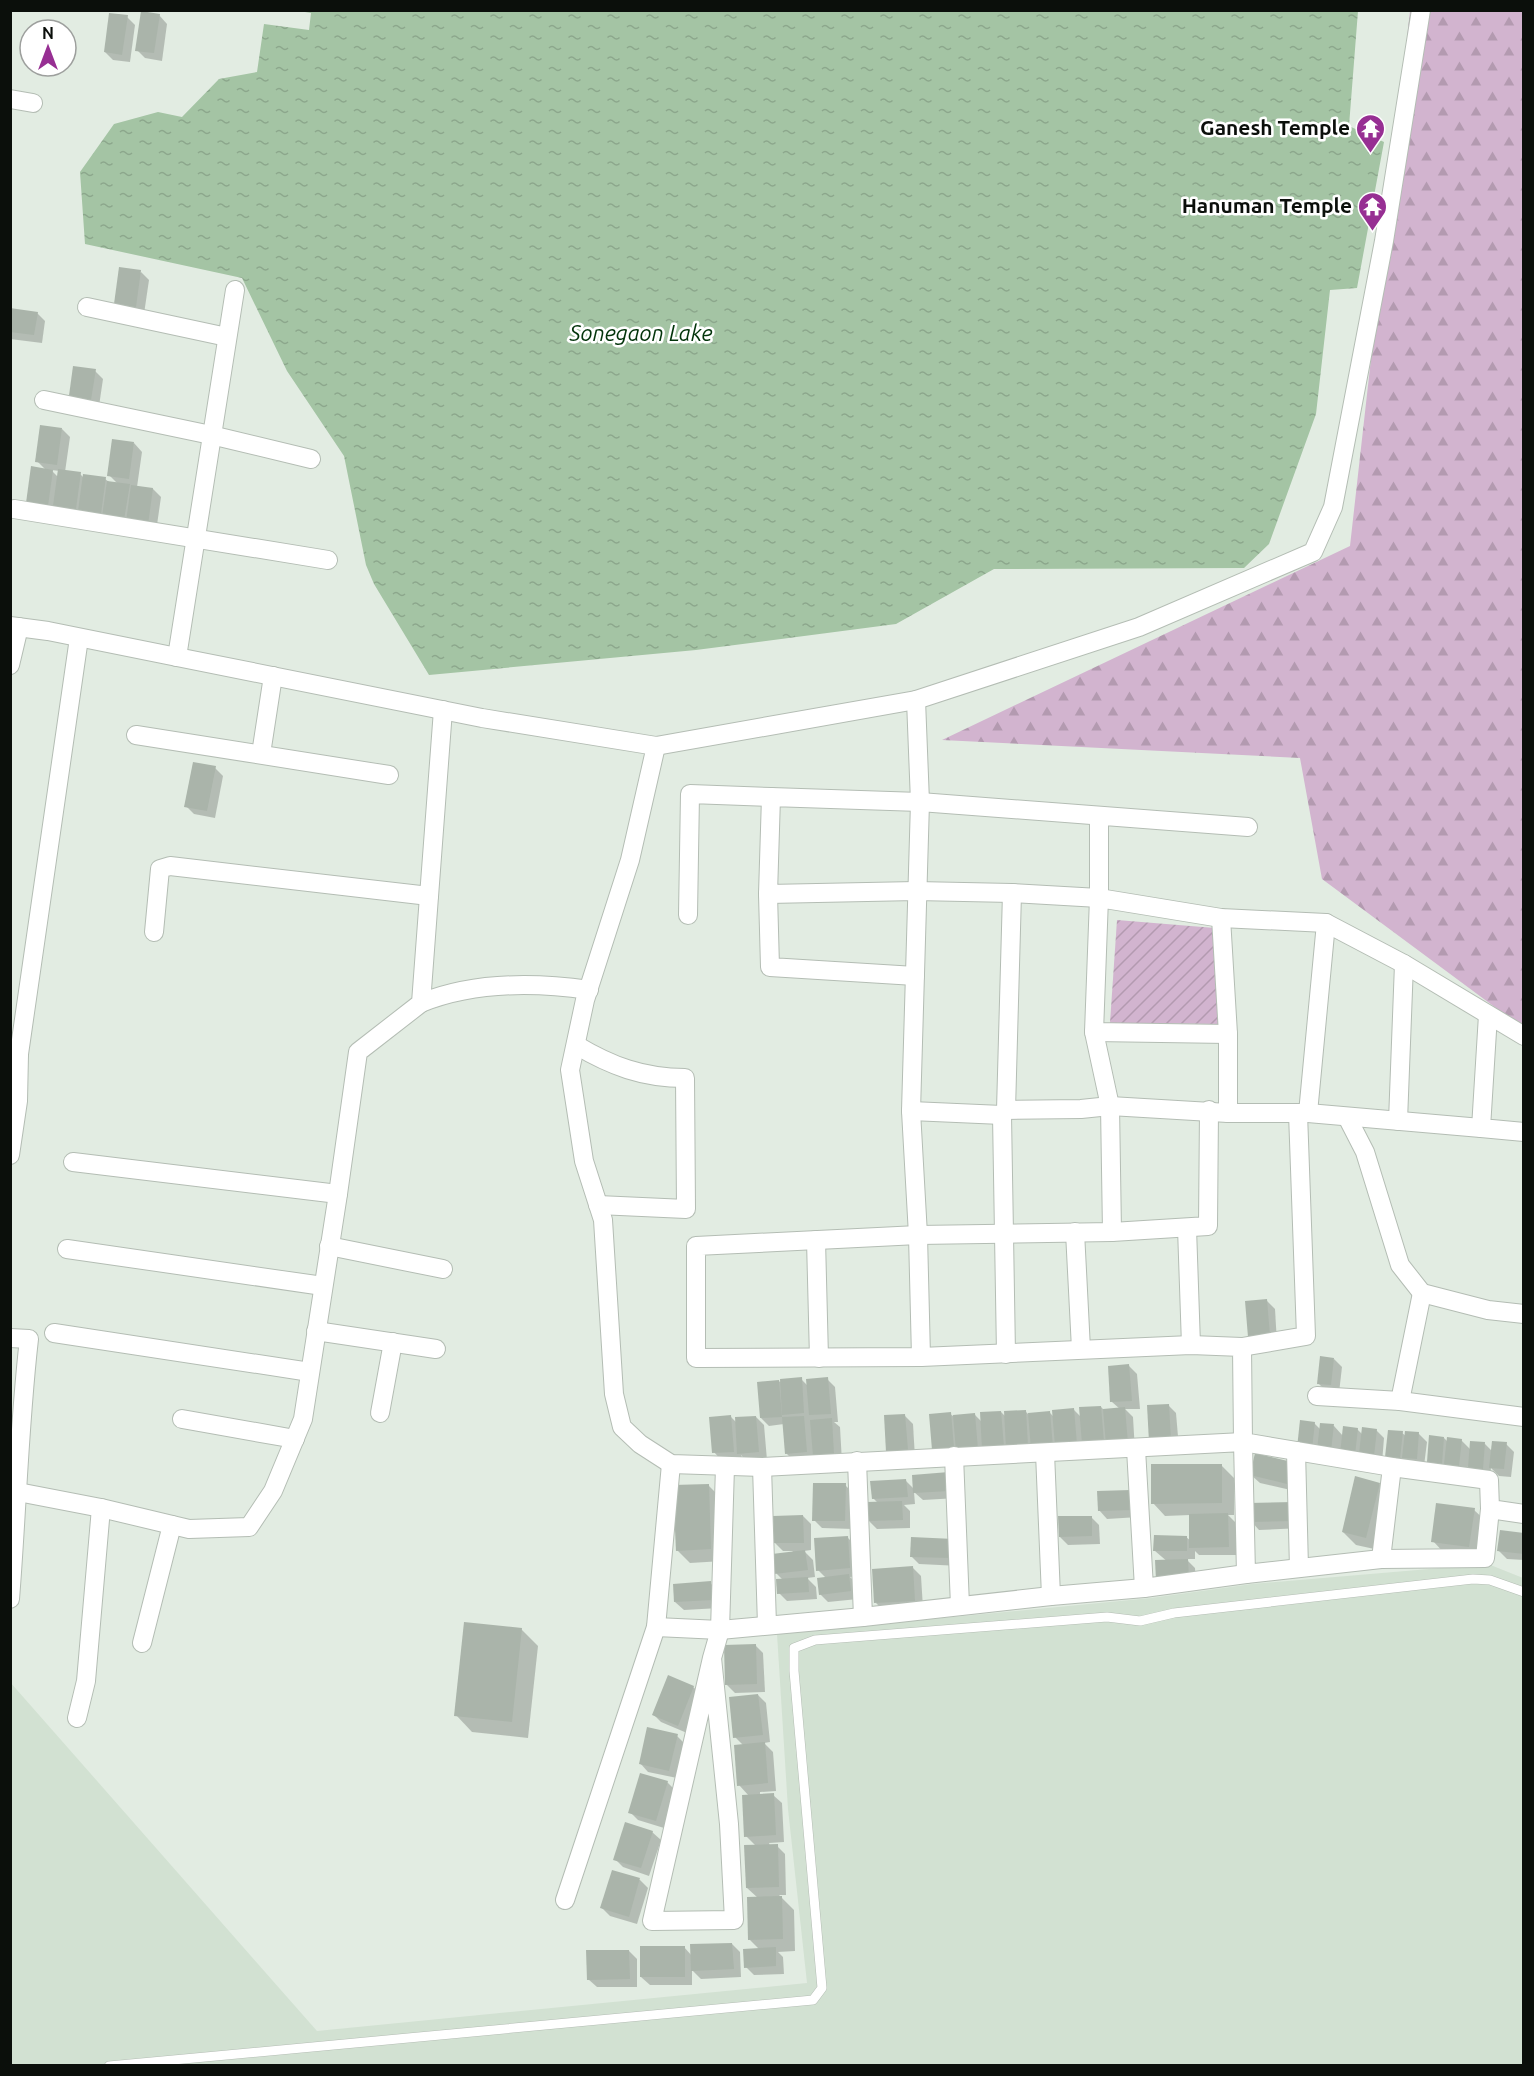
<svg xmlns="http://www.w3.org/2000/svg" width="1534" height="2076" font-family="Ubuntu,sans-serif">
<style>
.built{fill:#d2e1d2}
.forest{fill:url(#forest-firs)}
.garden{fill:url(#garden-furrows)}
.water{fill:url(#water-ripples)}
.shadow{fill:#0003;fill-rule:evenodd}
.building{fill:#aab4aa}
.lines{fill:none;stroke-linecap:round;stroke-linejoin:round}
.lane-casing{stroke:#b4bdb4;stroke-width:10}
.street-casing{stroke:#b4bdb4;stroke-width:20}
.lane{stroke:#fff;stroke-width:9}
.street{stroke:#fff;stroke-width:18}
.labels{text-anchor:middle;stroke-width:5;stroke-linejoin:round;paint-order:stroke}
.poi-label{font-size:21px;font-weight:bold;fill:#0b0f0b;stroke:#fff;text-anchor:end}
.water-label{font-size:22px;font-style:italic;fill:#02340a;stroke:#fff}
</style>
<defs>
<pattern id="forest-firs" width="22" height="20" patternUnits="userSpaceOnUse" patternTransform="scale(1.5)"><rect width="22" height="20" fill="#d2b4cf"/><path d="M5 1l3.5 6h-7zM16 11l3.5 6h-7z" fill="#b39ab0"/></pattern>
<pattern id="garden-furrows" width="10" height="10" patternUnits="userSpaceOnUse" patternTransform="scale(1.5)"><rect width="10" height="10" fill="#d2b4cf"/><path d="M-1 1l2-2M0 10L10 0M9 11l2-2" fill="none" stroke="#b39ab0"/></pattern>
<pattern id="water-ripples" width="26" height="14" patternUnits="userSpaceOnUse" patternTransform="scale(1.5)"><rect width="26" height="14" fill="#a4c4a4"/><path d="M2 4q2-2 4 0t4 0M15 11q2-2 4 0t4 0" fill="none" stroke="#8ca78c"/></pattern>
</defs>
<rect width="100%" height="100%" fill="#e2ece2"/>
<path class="built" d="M 1488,1564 L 1523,1578 L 1523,2065 L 11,2065 L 10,1682 L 317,2031 L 807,1983 L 788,1809 L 777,1634 L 1151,1598 L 1252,1584 Z"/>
<path class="forest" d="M 1410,11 L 1523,11 L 1523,1028 L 1322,879 L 1300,758 L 942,740 L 1350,546 Z"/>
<path class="garden" d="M 1117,920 L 1215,928 L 1218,1024 L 1110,1023 Z"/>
<path class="water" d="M 299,11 L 1358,11 L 1349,126 L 1384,142 L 1357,288 L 1330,290 L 1316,414 L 1269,544 L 1244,568 L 994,569 L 896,624 L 696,650 L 429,675 L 374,584 L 366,565 L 344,456 L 287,371 L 242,278 L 85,244 L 80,172 L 114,124 L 158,112 L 182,117 L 219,79 L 257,72 L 264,24 L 309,30 L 311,13 Z"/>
<g class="shadow">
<path d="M 159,15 L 167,24 L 162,61 L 145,58 L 137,50 Z"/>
<path d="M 127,17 L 135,25 L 130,62 L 113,60 L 105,52 Z"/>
<path d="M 141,272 L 149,280 L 144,314 L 116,303 Z"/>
<path d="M 10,310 L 37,313 L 45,321 L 42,343 L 10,339 Z"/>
<path d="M 95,371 L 103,379 L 98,413 L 78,410 Z"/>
<path d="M 62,429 L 70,437 L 65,472 L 80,474 L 84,478 L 105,479 L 109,482 L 117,483 L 109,475 L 134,443 L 142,452 L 137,487 L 153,489 L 161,497 L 156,532 L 35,511 L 46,470 L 37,461 ZM 51,470 L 60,471 L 59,478 Z"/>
<path d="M 215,768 L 223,776 L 215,818 L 194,814 L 186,806 Z"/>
<path d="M 1267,1301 L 1275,1309 L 1277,1343 L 1257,1345 Z"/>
<path d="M 1334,1359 L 1342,1367 L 1339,1393 L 1326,1391 L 1318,1383 Z"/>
<path d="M 1129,1366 L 1137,1374 L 1140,1409 L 1125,1409 L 1133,1417 L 1135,1451 L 941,1458 L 950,1414 L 953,1416 L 975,1415 L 982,1422 L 1001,1412 L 1006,1417 L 1025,1411 L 1029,1415 L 1050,1413 L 1055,1418 L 1074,1410 L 1082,1418 L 1101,1407 L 1104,1410 L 1120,1409 L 1112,1402 Z"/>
<path d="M 801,1379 L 808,1386 L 827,1379 L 835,1387 L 838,1422 L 834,1422 L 840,1427 L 842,1462 L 814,1460 L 794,1461 L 786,1453 L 784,1424 L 769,1426 L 761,1418 L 759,1384 Z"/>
<path d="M 1168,1405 L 1176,1413 L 1179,1448 L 1159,1449 Z"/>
<path d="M 905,1416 L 913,1424 L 915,1458 L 896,1459 Z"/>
<path d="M 731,1417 L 737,1423 L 756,1417 L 764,1425 L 767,1460 L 747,1461 L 741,1455 L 742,1459 L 722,1461 L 714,1452 Z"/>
<path d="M 1314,1423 L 1320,1429 L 1334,1426 L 1343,1436 L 1357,1429 L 1363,1435 L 1376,1430 L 1384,1438 L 1382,1463 L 1307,1455 Z"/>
<path d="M 1402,1433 L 1406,1436 L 1419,1434 L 1427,1442 L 1424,1466 L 1395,1465 Z"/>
<path d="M 1444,1438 L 1448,1442 L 1461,1440 L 1471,1450 L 1485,1444 L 1492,1451 L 1506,1444 L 1514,1452 L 1511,1477 L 1499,1476 L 1491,1468 L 1490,1477 L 1477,1476 L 1468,1466 L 1467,1473 L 1437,1470 L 1428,1462 Z"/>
<path d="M 1291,1463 L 1295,1491 L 1260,1483 L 1251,1475 Z"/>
<path d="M 1221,1465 L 1234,1478 L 1234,1515 L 1228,1515 L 1236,1523 L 1236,1555 L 1199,1555 L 1195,1551 L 1195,1559 L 1186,1559 L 1195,1568 L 1196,1586 L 1155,1551 L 1186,1537 L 1191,1541 L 1190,1515 L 1165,1516 L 1153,1503 Z"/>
<path d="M 949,1474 L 958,1498 L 923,1500 L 914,1492 L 915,1504 L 904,1505 L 910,1511 L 910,1528 L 877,1529 L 869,1521 L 878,1503 L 873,1498 L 906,1481 L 914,1489 Z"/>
<path d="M 1379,1484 L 1392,1496 L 1379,1550 L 1356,1545 L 1343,1532 Z"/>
<path d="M 708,1485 L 721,1498 L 723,1561 L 690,1563 L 677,1550 Z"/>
<path d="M 845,1485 L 853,1493 L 853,1529 L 822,1528 L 814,1520 Z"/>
<path d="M 1130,1491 L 1139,1517 L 1107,1519 L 1099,1510 Z"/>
<path d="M 1293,1503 L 1302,1528 L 1259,1530 L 1251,1521 Z"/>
<path d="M 1474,1510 L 1487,1522 L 1482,1559 L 1445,1554 L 1433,1541 Z"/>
<path d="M 803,1516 L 811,1524 L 811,1550 L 804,1551 L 813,1560 L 815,1577 L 807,1578 L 816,1587 L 817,1599 L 787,1601 L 779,1593 L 783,1580 L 776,1573 L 793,1551 L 783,1551 L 775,1543 Z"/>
<path d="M 1091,1517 L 1099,1525 L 1100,1544 L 1068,1545 L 1060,1537 Z"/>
<path d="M 1524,1534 L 1524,1560 L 1507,1559 L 1499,1551 Z"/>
<path d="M 848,1538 L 856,1546 L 858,1576 L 850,1577 L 857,1584 L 858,1599 L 828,1602 L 820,1594 L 826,1578 L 818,1570 Z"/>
<path d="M 953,1540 L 960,1566 L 919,1564 L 911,1556 Z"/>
<path d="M 913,1568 L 921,1576 L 923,1608 L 884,1611 L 876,1603 Z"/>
<path d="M 710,1583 L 719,1591 L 720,1608 L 684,1610 L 675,1602 Z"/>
<path d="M 521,1629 L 538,1646 L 528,1738 L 472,1732 L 456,1715 Z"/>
<path d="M 755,1645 L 763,1653 L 765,1692 L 735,1693 L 727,1685 Z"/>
<path d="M 693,1687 L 702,1695 L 687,1733 L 661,1722 L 653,1714 Z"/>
<path d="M 758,1695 L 766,1703 L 770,1742 L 764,1743 L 773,1752 L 776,1791 L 760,1792 L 760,1795 L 773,1795 L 782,1803 L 784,1842 L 769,1843 L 770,1846 L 777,1846 L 785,1854 L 786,1895 L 779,1895 L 794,1910 L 795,1951 L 778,1952 L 783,1957 L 784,1974 L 754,1975 L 746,1967 L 760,1950 L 750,1940 L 758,1898 L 747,1888 L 756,1846 L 746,1836 L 749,1796 L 739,1785 L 744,1746 L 735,1737 Z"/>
<path d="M 677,1736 L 685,1744 L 677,1778 L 648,1772 L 640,1763 Z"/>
<path d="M 667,1782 L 675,1790 L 664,1828 L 638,1820 L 630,1812 Z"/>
<path d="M 652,1832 L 661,1840 L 649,1876 L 623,1867 L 615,1859 Z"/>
<path d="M 613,1872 L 640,1880 L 648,1888 L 637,1924 L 610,1916 L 602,1908 Z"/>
<path d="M 732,1944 L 740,1952 L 741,1977 L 701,1979 L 692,1970 L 692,1985 L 650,1985 L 641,1977 L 684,1947 L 692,1956 Z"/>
<path d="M 629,1951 L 637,1959 L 637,1987 L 597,1987 L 588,1979 Z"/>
</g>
<g class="building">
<path d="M 141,11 L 160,14 L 154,53 L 135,51 Z"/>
<path d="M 109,13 L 128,15 L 122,55 L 104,52 Z"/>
<path d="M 119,267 L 141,270 L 136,307 L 114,304 Z"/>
<path d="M 10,308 L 38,312 L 34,335 L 10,332 Z"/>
<path d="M 73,366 L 96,369 L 90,406 L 68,403 Z"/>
<path d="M 40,425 L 62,428 L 57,465 L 35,462 Z"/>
<path d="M 112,439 L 134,442 L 129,479 L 107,476 Z"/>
<path d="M 31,466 L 53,470 L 48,506 L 26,503 Z"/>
<path d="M 58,469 L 81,472 L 76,509 L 53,506 Z"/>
<path d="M 83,474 L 106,477 L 101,514 L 78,511 Z"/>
<path d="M 107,481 L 130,484 L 124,520 L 102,517 Z"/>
<path d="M 131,485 L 153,488 L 148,525 L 126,522 Z"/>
<path d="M 193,762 L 216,766 L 207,811 L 184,807 Z"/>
<path d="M 1267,1299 L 1270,1336 L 1248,1337 L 1245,1301 Z"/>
<path d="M 1320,1356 L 1334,1358 L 1331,1385 L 1317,1384 Z"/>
<path d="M 1129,1364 L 1132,1401 L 1110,1402 L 1108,1366 Z"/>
<path d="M 802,1377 L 804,1413 L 782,1415 L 780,1379 Z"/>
<path d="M 828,1377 L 831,1414 L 809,1415 L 806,1379 Z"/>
<path d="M 779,1380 L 782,1417 L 760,1418 L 757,1382 Z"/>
<path d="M 1169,1404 L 1171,1440 L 1149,1442 L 1147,1405 Z"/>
<path d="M 1101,1406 L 1104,1442 L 1082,1444 L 1079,1407 Z"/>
<path d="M 1125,1407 L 1128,1444 L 1106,1445 L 1103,1409 Z"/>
<path d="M 1074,1408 L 1077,1445 L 1055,1446 L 1052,1410 Z"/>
<path d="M 1026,1410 L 1028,1446 L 1006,1448 L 1004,1411 Z"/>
<path d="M 1001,1411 L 1004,1447 L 982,1449 L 980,1412 Z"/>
<path d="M 1050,1411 L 1053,1448 L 1031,1449 L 1028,1413 Z"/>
<path d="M 951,1412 L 954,1448 L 932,1450 L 929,1414 Z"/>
<path d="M 975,1413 L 978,1450 L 956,1451 L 953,1415 Z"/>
<path d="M 905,1414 L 908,1450 L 886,1452 L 884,1415 Z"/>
<path d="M 731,1415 L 734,1452 L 712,1453 L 709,1417 Z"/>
<path d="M 756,1416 L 759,1452 L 737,1454 L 735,1417 Z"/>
<path d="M 804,1416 L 807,1452 L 785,1454 L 782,1417 Z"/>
<path d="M 832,1418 L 834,1454 L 813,1456 L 810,1420 Z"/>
<path d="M 1300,1420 L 1315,1422 L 1312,1449 L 1297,1448 Z"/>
<path d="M 1320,1423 L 1334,1424 L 1331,1451 L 1317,1450 Z"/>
<path d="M 1343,1426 L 1358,1428 L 1355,1455 L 1340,1454 Z"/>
<path d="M 1362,1427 L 1377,1429 L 1374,1456 L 1359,1454 Z"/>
<path d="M 1388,1430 L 1403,1431 L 1400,1459 L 1385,1457 Z"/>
<path d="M 1405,1431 L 1419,1432 L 1417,1459 L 1402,1458 Z"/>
<path d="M 1429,1435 L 1444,1437 L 1442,1464 L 1427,1462 Z"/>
<path d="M 1447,1437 L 1462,1439 L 1459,1466 L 1444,1464 Z"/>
<path d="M 1470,1441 L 1485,1442 L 1483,1469 L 1468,1468 Z"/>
<path d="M 1492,1441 L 1507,1442 L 1504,1469 L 1489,1468 Z"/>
<path d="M 1255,1453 L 1292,1462 L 1287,1484 L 1250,1475 Z"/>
<path d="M 1151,1464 L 1222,1464 L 1222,1503 L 1151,1504 Z"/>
<path d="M 949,1472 L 950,1491 L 913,1493 L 912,1475 Z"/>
<path d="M 1355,1476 L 1380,1483 L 1366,1538 L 1342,1532 Z"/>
<path d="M 906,1479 L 908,1497 L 872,1499 L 870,1481 Z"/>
<path d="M 813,1483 L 846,1483 L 845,1521 L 812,1521 Z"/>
<path d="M 709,1484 L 711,1549 L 676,1551 L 673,1485 Z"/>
<path d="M 1131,1490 L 1132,1510 L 1098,1511 L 1097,1491 Z"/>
<path d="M 902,1501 L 903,1520 L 867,1521 L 867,1502 Z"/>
<path d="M 1294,1502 L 1294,1521 L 1249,1522 L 1249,1503 Z"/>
<path d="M 1436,1503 L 1475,1508 L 1469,1547 L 1431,1542 Z"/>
<path d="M 1228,1513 L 1229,1547 L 1189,1548 L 1189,1514 Z"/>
<path d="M 803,1515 L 804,1543 L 774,1543 L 773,1516 Z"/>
<path d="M 1058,1516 L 1092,1516 L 1092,1536 L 1059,1537 Z"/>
<path d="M 1500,1530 L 1524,1533 L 1524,1554 L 1497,1551 Z"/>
<path d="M 1154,1535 L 1187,1536 L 1187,1551 L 1153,1551 Z"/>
<path d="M 848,1536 L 850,1568 L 816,1571 L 814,1538 Z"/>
<path d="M 911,1537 L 954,1539 L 953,1558 L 910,1557 Z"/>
<path d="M 805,1550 L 808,1570 L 774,1574 L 772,1554 Z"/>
<path d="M 1188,1559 L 1189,1579 L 1156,1580 L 1155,1560 Z"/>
<path d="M 913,1566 L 915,1601 L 874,1603 L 872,1569 Z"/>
<path d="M 849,1574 L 851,1591 L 819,1595 L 817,1578 Z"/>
<path d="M 808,1577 L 809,1592 L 777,1594 L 776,1579 Z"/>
<path d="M 711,1581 L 712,1600 L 674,1602 L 673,1584 Z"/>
<path d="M 464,1622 L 522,1628 L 512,1722 L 454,1716 Z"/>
<path d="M 756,1644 L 757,1684 L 725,1685 L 724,1645 Z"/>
<path d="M 668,1675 L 694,1686 L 678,1726 L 652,1715 Z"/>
<path d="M 758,1694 L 763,1735 L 733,1738 L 729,1697 Z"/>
<path d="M 647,1727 L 678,1734 L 669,1771 L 639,1764 Z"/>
<path d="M 765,1742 L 768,1783 L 737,1786 L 734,1745 Z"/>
<path d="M 640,1773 L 668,1781 L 656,1821 L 628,1813 Z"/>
<path d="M 774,1793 L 776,1835 L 744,1837 L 742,1795 Z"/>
<path d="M 625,1822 L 653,1831 L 641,1868 L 613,1860 Z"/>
<path d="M 778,1844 L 779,1887 L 746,1888 L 744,1845 Z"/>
<path d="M 612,1870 L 640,1878 L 629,1917 L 600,1908 Z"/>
<path d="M 782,1896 L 783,1939 L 748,1940 L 747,1897 Z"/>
<path d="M 732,1943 L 734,1969 L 691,1971 L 690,1944 Z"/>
<rect x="640" y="1946" width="45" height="31"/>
<path d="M 776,1947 L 776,1966 L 744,1968 L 743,1949 Z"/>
<path d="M 586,1950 L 629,1950 L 630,1979 L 587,1980 Z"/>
</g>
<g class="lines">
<defs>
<path id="lane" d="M 109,2066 L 813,2000 L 822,1988 L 794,1671 L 794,1648 L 815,1640 L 1107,1617 L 1140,1621 L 1174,1613 L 1473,1579 L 1490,1580 L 1524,1592"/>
<g id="street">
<path d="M 10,99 L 33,103"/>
<path d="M 87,307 L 227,337"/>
<path d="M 44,400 L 211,435 L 311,459"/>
<path d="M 14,509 L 328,560"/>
<path d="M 10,626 L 48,631 L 177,657 L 482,718 L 656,746 L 916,700"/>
<path d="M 177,657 L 235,290"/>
<path d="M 10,665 L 19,627"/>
<path d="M 136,735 L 389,775"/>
<path d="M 656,746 L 630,860 L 585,1000 L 570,1070 L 584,1161 L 603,1220 L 614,1394 L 622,1427 L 640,1444 L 671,1464 L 762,1467 L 1243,1442 L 1246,1574 L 1381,1559 L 1485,1558 L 1490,1509"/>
<path d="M 261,754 L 273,676"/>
<path d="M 1099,817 L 1099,898 L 1012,893 L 916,891 L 768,894 L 771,797 L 920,802 L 1248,827"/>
<path d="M 768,894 L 770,967 L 915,976"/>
<path d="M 688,915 L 690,794 L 771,797"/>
<path d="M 1221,918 L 1228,1034 L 1228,1113"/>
<path d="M 154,932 L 160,869 L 170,866 L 429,896"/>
<path d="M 421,1003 C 473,982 533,982 589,990"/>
<path d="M 1488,1015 L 1481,1128 L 1524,1132"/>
<path d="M 1094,1032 L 1110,1106 L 1112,1232"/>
<path d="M 1228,1034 L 1094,1032 L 1099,898 L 1221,918 L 1326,923 L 1404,964 L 1524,1036"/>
<path d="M 576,1045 C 611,1066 643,1078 685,1078 L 686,1209 L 598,1205"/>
<path d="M 10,1054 L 19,1054 L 79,638"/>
<path d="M 1006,1110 L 1012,893"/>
<path d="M 1209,1110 L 1208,1226 L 1112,1232 L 918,1235 L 696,1246 L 696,1358 L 921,1357 L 1191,1345 L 1242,1347 L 1243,1442 L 1392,1467 L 1489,1480 L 1490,1509 L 1524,1514"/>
<path d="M 911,1111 L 1002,1115 L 1006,1110 L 1081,1109 L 1110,1106 L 1228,1113 L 1308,1113 L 1481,1128"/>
<path d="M 1308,1113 L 1326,923"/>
<path d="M 1002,1115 L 1006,1354"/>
<path d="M 1347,1117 L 1365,1152 L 1400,1265 L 1422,1293 L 1488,1310 L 1524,1314"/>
<path d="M 1398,1121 L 1404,964"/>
<path d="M 10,1155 L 18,1101 L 19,1054"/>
<path d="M 73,1162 L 338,1194"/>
<path d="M 1187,1228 L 1191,1345"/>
<path d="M 1075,1232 L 1081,1349"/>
<path d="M 816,1240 L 819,1358"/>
<path d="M 329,1246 L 443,1269"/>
<path d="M 67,1249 L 323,1286"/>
<path d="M 316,1331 L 436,1349"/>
<path d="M 54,1333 L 310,1372"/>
<path d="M 10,1338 L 29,1339 C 19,1425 17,1512 10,1599"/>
<path d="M 1242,1347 L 1306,1336 L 1298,1113"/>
<path d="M 921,1357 L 918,1235 L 911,1111 L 920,802 L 916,700 L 1139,627 L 1313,552 L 1333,507 L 1384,241 L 1421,10"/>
<path d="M 1317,1396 L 1400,1401 L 1524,1417"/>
<path d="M 1400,1401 L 1422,1293"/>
<path d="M 380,1413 L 393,1342"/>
<path d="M 182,1419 L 295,1439"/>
<path d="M 1136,1449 L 1144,1588 L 1246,1574"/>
<path d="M 1296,1451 L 1299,1568"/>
<path d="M 1045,1453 L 1051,1596"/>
<path d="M 954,1456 L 960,1606"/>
<path d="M 857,1461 L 863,1617 L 1051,1596 L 1144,1588"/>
<path d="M 762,1467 L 767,1625"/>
<path d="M 18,1492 L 101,1508 L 189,1529 L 249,1527 L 273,1491 L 303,1419 L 338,1194 L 358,1052 L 421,1003 L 443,710"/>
<path d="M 1381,1559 L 1392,1467"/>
<path d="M 656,1627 L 720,1630 L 863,1617"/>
<path d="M 142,1643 L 172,1525"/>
<path d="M 712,1658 L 729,1824 L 734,1920 L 652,1921 L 712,1658 L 720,1630 L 725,1467"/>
<path d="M 77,1718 L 86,1681 L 101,1508"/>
<path d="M 565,1900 L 656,1627 L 671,1464"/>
</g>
</defs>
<use href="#lane" class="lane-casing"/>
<use href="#street" class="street-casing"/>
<use href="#lane" class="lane"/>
<use href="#street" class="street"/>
</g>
<defs>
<symbol id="temple-pin" viewBox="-11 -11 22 30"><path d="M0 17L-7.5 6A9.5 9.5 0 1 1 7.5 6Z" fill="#972f93" stroke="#fff"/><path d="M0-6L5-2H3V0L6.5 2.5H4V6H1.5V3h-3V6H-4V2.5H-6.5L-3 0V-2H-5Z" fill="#fff"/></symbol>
</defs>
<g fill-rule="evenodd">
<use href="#temple-pin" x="1354" y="112" width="33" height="45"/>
<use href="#temple-pin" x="1356" y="190" width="33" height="45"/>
</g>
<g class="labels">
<g class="poi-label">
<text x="1350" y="135">Ganesh Temple</text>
<text x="1352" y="213">Hanuman Temple</text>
</g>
<g class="water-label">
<text x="641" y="341">Sonegaon Lake</text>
</g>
</g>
<rect width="1534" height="2076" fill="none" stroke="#0b0f0b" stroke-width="24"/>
<g transform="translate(48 48)"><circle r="28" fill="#ffffff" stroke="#9d9f9d" stroke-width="1.5"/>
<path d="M0-4.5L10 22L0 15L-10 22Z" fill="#972f93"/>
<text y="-9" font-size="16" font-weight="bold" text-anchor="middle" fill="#0b0f0b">N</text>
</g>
</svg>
